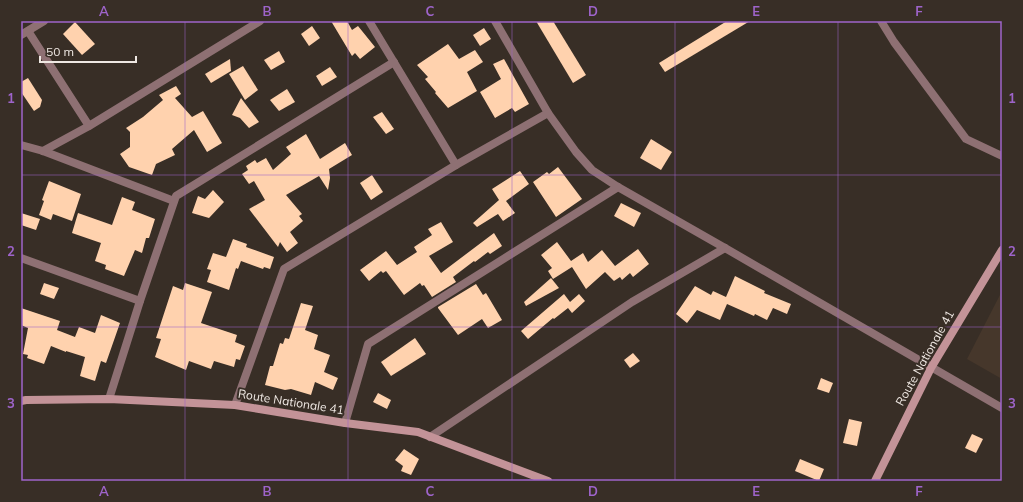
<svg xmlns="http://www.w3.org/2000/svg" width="1023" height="502" font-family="Mulish,sans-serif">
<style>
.built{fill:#46372b}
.building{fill:#ffd2ae}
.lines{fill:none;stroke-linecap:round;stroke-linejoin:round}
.street{stroke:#8e7073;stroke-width:8}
.secondary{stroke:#c39398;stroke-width:8}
.grid{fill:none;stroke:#9e64ca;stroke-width:1;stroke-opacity:0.55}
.labels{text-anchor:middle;stroke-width:4;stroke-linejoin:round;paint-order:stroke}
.street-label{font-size:12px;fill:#efe8e3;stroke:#382e26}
.neatline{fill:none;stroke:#9e64ca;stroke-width:1.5}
.grid-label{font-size:13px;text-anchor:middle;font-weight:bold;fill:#9e64ca}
</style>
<rect width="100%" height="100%" fill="#382e26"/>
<path class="built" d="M 1002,291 L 1002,379 L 967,359 Z"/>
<g class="building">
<path d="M 331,21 L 347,21 L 352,30 L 358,26 L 375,47 L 360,59 L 355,53 L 352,56 Z"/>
<path d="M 536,21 L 553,21 L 586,75 L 573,83 Z"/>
<path d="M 727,21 L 750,21 L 665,72 L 659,63 Z"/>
<path d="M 75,22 L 95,44 L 82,55 L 63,34 Z"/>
<path d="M 312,26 L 320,38 L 309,46 L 301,34 Z"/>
<path d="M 484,28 L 491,39 L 480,46 L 473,35 Z"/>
<path d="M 448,44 L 459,59 L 475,50 L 483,62 L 467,72 L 477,91 L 448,108 L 435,93 L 436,92 L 425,79 L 428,77 L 417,65 Z"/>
<path d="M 279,51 L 285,62 L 271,70 L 264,60 Z"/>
<path d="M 230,59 L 231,71 L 211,83 L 205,74 Z"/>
<path d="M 504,59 L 529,104 L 515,112 L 512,108 L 495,118 L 480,92 L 501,79 L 493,64 Z"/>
<path d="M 243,66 L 258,90 L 245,100 L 229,74 Z"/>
<path d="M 330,67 L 337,77 L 322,86 L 316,76 Z"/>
<path d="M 28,78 L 42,100 L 40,107 L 34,111 L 21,92 L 21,82 Z"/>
<path d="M 176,86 L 181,94 L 175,98 L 192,117 L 203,111 L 222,143 L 207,152 L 194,130 L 172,149 L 175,155 L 156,164 L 152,175 L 129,167 L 120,154 L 130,147 L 130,132 L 126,128 L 143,117 L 163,100 L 159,95 Z"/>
<path d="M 287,89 L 295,102 L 279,111 L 270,100 Z"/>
<path d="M 241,98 L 259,122 L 249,128 L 240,118 L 232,115 Z"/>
<path d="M 382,112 L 394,129 L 386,134 L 373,117 Z"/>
<path d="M 306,134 L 320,159 L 345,143 L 352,155 L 329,169 L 330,178 L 328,190 L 319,176 L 286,195 L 302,214 L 299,216 L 303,221 L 290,232 L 298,243 L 287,252 L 280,242 L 278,247 L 249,209 L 265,200 L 254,181 L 249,184 L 242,174 L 248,170 L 246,166 L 255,160 L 257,163 L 266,158 L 273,170 L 291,154 L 286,147 Z"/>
<path d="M 651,139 L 672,152 L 661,170 L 640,158 Z"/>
<path d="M 558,167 L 582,199 L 556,217 L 533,182 L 547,172 L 549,174 Z"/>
<path d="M 520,171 L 529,184 L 506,201 L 515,213 L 503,221 L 498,214 L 477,227 L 473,223 L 499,200 L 492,189 Z"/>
<path d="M 372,175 L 383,192 L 371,200 L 360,183 Z"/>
<path d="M 49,181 L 81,194 L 72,221 L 53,214 L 51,220 L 39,215 L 44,201 L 42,200 Z"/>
<path d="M 213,190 L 224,202 L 209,218 L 192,213 L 198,196 L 205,199 Z"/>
<path d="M 122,197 L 135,202 L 132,210 L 155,219 L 149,238 L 146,238 L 142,253 L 135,250 L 124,276 L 105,269 L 106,265 L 95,261 L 101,243 L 72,233 L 78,213 L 112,225 Z"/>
<path d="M 621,203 L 641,213 L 634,227 L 614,216 Z"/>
<path d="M 21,213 L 40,219 L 36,230 L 21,225 Z"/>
<path d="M 441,222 L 453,242 L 429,256 L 441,273 L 494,233 L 502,246 L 490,254 L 488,252 L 475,262 L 474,261 L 453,277 L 456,282 L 432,297 L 424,285 L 422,286 L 420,283 L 404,295 L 386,271 L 383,273 L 381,271 L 369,281 L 360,270 L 386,251 L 397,265 L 417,252 L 414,247 L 432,235 L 428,229 Z"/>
<path d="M 233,239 L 247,244 L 246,247 L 274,257 L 270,269 L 264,267 L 263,269 L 241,261 L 238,269 L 236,268 L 229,290 L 207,282 L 211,270 L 207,269 L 213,253 L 226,257 Z"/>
<path d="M 557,242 L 571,261 L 583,253 L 588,262 L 602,250 L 615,266 L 638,249 L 649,264 L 633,277 L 630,273 L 622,280 L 620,277 L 614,281 L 605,272 L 586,289 L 572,267 L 553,279 L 548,271 L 552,268 L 541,255 Z"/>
<path d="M 735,276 L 765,291 L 764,293 L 791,304 L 787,314 L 773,308 L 767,320 L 755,314 L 754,316 L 727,304 L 720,320 L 697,310 L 687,323 L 676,314 L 695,286 L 711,295 L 713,291 L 726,297 Z"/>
<path d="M 551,278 L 559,288 L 526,306 L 524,302 Z"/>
<path d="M 44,283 L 59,288 L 54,299 L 40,294 Z"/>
<path d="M 185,283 L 212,292 L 201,323 L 237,335 L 235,342 L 245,346 L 240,360 L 236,359 L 234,367 L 214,361 L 211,369 L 189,361 L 186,370 L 155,357 L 161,339 L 156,338 L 173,286 L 183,290 Z"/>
<path d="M 476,284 L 483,295 L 486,293 L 502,320 L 488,328 L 482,319 L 458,335 L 438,308 L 438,307 Z"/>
<path d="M 564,294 L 570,302 L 579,294 L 585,301 L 572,313 L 568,308 L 554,319 L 553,318 L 528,339 L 521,331 Z"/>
<path d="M 301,303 L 313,306 L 305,330 L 318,335 L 314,349 L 330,355 L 324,372 L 338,378 L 333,390 L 315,382 L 311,395 L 291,389 L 285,390 L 265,385 L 270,366 L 273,366 L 280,343 L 283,344 L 285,338 L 289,339 Z"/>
<path d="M 21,308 L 60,321 L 57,330 L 75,337 L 79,327 L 95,333 L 101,315 L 120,323 L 106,363 L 101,361 L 95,381 L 80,376 L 85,357 L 66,351 L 66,352 L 51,346 L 44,364 L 27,358 L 28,355 L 23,354 L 28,328 L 21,325 Z"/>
<path d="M 415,338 L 426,354 L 391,376 L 381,362 Z"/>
<path d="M 633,353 L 640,361 L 630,368 L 624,360 Z"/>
<path d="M 821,378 L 833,383 L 829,393 L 817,389 Z"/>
<path d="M 378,393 L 391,400 L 387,409 L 373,402 Z"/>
<path d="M 849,419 L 862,422 L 857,446 L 843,443 Z"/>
<path d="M 972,434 L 983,439 L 976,453 L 965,448 Z"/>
<path d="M 404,449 L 419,459 L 411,475 L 401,471 L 403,466 L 395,460 Z"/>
<path d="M 800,459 L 824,469 L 819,481 L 795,471 Z"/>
</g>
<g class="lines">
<g class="street">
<path d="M 369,21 L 456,165"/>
<path d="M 495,21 L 548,113 L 576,152 L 592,170 L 618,187 L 725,248 L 1002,408"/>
<path d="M 881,21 L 894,42 L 966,139 L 1002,156"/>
<path d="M 28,31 L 89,126"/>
<path d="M 21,35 L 44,21"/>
<path d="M 21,145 L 43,151 L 174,201"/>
<path d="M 43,151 L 89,126 L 260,21"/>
<path d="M 21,258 L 140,301"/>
<path d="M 109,399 L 140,301 L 176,196 L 394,62"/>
<path d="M 235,405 L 284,269 L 456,165 L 548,113"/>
<path d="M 345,423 L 368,344 L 618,187"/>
<path d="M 430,437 L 632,302 L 725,248"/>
</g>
<g class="secondary">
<path d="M 21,401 L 26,400 L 109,399 L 235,405 L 345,423 L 418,432 L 548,481"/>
<path d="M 875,481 L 931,368 L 1002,250"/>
</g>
</g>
<path class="grid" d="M 185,21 L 185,481M 348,21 L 348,481M 512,21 L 512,481M 675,21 L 675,481M 838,21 L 838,481M 21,175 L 1002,175M 21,327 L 1002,327"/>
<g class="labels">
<g class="street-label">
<text transform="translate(925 358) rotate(-61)" y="4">Route Nationale 41</text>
<text transform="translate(291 402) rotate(9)" y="4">Route Nationale 41</text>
</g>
</g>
<rect width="1023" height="502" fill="none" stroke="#382e26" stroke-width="44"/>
<path d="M40 56v6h96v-6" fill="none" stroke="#efe8e3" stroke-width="2"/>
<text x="46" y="56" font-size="12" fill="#efe8e3" stroke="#382e26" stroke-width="3" paint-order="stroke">50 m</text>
<rect x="22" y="22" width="979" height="458" class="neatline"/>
<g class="grid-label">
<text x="104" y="16">A</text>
<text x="267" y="16">B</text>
<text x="430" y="16">C</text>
<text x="593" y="16">D</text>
<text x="756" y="16">E</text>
<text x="919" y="16">F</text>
<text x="11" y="103">1</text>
<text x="1012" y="103">1</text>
<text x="11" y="256">2</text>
<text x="1012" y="256">2</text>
<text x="11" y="408">3</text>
<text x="1012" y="408">3</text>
<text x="104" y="496">A</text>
<text x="267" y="496">B</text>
<text x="430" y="496">C</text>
<text x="593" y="496">D</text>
<text x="756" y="496">E</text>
<text x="919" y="496">F</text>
</g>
</svg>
